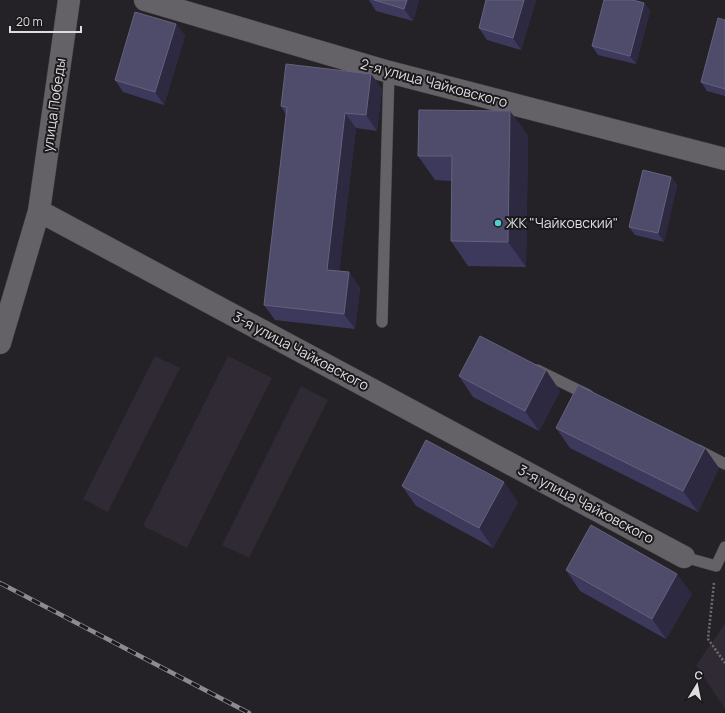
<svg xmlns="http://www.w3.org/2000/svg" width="725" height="713" font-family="Manrope,sans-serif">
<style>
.built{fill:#2f2a33}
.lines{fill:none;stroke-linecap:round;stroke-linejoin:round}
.lane-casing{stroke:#3f3e41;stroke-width:12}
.street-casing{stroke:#3f3e41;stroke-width:23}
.path{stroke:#6d6c6f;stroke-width:2.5;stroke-dasharray:2 2;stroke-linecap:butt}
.lane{stroke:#646266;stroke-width:11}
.street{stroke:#646266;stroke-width:22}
.rail-casing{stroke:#8d8b8e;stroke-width:4.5}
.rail{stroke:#1b191c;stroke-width:3;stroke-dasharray:9;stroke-linecap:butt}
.wall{fill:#3d395d}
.shaded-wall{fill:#2c2941}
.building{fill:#4e4b6b;stroke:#65627d}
.poi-dot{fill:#52cdce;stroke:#1b191c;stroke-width:1.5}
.labels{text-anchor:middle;stroke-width:4;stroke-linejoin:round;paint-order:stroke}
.street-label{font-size:14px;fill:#dedddf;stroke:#1b191c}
.poi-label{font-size:14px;fill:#dedddf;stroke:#1b191c;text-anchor:start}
</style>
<rect width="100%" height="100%" fill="#242226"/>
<g class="built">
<path d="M 155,356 L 180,368 L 108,512 L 83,499 Z"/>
<path d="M 228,356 L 272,378 L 187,548 L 143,526 Z"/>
<path d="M 301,386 L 328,400 L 249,558 L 222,545 Z"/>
<path d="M 725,624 L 725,709 L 696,665 Z"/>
</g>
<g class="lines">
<defs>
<g id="lane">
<path d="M 382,322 L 389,72"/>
<path d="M 537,370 L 588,395"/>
<path d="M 698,450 L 725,464"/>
<path d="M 684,557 L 716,566 L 725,547"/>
</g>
<g id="street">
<path d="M 145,0 L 389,72 L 725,159"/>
<path d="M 39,211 L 684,557"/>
<path d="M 0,343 L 39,211 L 69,0"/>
</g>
</defs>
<use href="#lane" class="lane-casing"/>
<use href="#street" class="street-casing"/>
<path class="path" d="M 714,583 L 708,639 L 725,663"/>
<use href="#lane" class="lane"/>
<use href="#street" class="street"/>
<defs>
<path id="rail" d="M 0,583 L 249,713"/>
</defs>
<use href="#rail" class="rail-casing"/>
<use href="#rail" class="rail"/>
</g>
<g class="wall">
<path d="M 369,0 L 419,0 L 413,21 L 376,11 Z"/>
<path d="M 486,0 L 536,0 L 521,50 L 487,40 L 479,28 Z"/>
<path d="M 644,3 L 650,11 L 636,64 L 598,55 L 592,46 Z"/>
<path d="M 725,20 L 725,96 L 707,91 L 701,82 Z"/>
<path d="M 176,24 L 185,36 L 164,105 L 123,92 L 115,80 Z"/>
<path d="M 371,74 L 382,89 L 377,131 L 356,128 L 339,271 L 349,272 L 360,288 L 355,329 L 275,320 L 264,305 L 286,115 L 281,106 Z"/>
<path d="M 510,111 L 528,136 L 526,267 L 468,266 L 451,241 L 452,181 L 435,180 L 418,156 Z"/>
<path d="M 671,177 L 677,185 L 664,242 L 635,235 L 629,227 Z"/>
<path d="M 459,376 L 560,391 L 539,431 L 473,397 Z"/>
<path d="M 556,428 L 719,468 L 698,512 L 570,448 Z"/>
<path d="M 402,486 L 518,502 L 493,548 L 416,506 Z"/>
<path d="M 566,570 L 692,594 L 666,639 L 580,591 Z"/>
</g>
<g class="shaded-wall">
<path d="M 407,0 L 419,0 L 413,21 L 404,9 Z"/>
<path d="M 524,0 L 536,0 L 521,50 L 513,38 Z"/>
<path d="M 644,3 L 650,11 L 636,64 L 630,56 Z"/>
<path d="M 176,24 L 185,36 L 164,105 L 155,92 Z"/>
<path d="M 371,74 L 382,89 L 377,131 L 366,115 Z"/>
<path d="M 510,111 L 528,136 L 526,267 L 508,242 Z"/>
<path d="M 345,113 L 356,128 L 338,285 L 327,270 Z"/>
<path d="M 671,177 L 677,185 L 664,242 L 658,233 Z"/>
<path d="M 349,272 L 360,288 L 355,329 L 344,314 Z"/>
<path d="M 546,370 L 560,391 L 539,431 L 525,411 Z"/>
<path d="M 705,448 L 719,468 L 698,512 L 683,491 Z"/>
<path d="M 504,482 L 518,502 L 493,548 L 479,528 Z"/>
<path d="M 677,574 L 692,594 L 666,639 L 652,619 Z"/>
</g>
<g class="building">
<path d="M 374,0 L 407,0 L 404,9 Z"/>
<path d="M 486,0 L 524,0 L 513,38 L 479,28 Z"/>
<path d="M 604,0 L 633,0 L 644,3 L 630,56 L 592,46 Z"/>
<path d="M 135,12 L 176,24 L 155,92 L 115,80 Z"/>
<path d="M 718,18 L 725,20 L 725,89 L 701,82 Z"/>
<path d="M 286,64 L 371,74 L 366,115 L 345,113 L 327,270 L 349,272 L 344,314 L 264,305 L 287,107 L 281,106 Z"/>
<path d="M 419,110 L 510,111 L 508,242 L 451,241 L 452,156 L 418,156 Z"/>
<path d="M 643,170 L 671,177 L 658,233 L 629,227 Z"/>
<path d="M 480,336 L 546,370 L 525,411 L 459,376 Z"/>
<path d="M 578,385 L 705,448 L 683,491 L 556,428 Z"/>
<path d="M 426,440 L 504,482 L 479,528 L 402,486 Z"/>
<path d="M 591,525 L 677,574 L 652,619 L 566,570 Z"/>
</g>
<circle class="poi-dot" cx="498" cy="223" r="4"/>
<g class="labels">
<g class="street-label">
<text transform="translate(434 83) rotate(15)" y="5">2-я улица Чайковского</text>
<text transform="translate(54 105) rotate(-82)" y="5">улица Победы</text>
<text transform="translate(301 351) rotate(28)" y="5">3-я улица Чайковского</text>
<text transform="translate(586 504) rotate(28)" y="5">3-я улица Чайковского</text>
</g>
<g class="poi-label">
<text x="506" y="228">ЖК "Чайковский"</text>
</g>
</g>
<g transform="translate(697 685) rotate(10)" stroke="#1b191c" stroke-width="3" paint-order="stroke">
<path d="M0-3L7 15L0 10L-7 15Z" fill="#dedddf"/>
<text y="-6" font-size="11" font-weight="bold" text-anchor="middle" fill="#dedddf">С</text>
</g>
<path d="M10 26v6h71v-6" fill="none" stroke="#dedddf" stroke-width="2"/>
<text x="16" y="26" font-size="12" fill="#dedddf" stroke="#1b191c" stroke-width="3" paint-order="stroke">20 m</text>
</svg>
